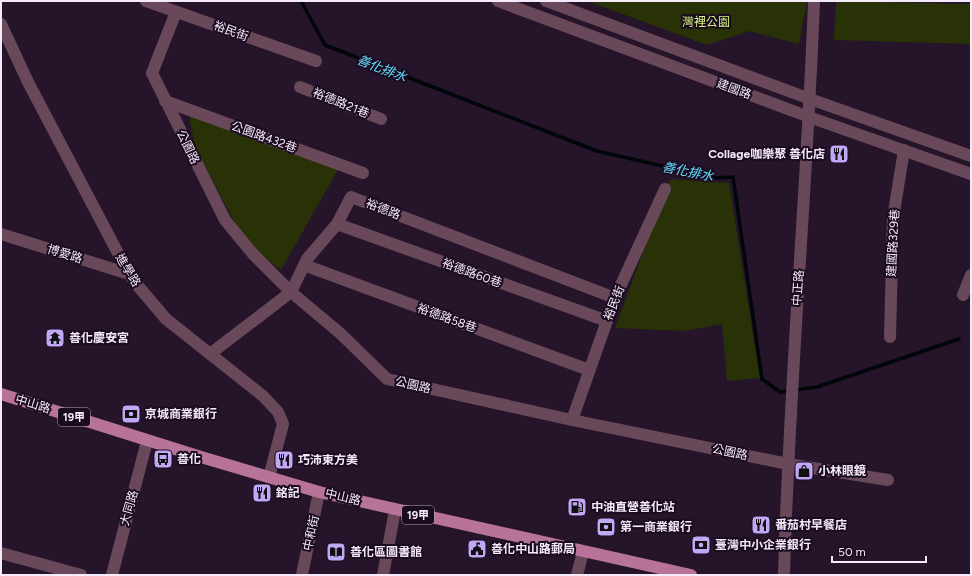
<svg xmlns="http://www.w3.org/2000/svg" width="972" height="576" font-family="Figtree,'Noto Sans TC',sans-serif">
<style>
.green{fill:#293107}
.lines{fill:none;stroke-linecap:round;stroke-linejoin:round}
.stream{stroke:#000609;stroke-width:3.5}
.minor{stroke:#69485a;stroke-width:12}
.tertiary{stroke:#69485a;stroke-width:12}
.primary{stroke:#b8739a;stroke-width:12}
.labels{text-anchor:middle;stroke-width:4;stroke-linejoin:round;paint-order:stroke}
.shield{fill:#1b0b20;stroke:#b4a7b8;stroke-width:1}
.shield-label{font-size:11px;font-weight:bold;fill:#f5eaf9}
.park-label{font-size:12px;fill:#d6f27d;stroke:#1b0b20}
.street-label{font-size:12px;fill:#f5eaf9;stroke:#1b0b20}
.poi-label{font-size:12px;font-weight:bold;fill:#f5eaf9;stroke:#1b0b20;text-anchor:start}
.water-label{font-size:13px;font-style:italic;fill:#63e1ff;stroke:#1b0b20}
</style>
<rect width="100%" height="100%" fill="#25142a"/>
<g class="green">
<path d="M 587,1 L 807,1 L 799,44 L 749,31 L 707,45 Z"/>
<path d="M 836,1 L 971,4 L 971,44 L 834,40 Z"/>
<path d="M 193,114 L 343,161 L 281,270 L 261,255 L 237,227 L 196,149 L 190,123 L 190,118 Z"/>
<path d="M 670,179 L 729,183 L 760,378 L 727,381 L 722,324 L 684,331 L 615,328 Z"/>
</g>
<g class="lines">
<path class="stream" d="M 301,1 L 325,45 L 597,151 L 715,178 L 733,177 L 762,379 L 780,392 L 817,387 L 959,339"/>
<g class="minor">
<path d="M 146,1 L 316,61"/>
<path d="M 176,12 L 152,73 L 225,220 L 253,254 L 291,292 L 341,334 L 387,379 L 572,420 L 788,464 L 888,480"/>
<path d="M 1,24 L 28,82 L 90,200 L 129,274 L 138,286 L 166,319 L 263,396 L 278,412 L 283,424 L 269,477"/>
<path d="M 300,87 L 381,119"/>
<path d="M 165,101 L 363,173"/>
<path d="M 337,224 L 607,321"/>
<path d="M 1,234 L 129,274"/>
<path d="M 304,265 L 589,370"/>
<path d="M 963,295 L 971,275"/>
<path d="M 890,337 L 893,218 L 904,150"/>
<path d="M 210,354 L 291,292 L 307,259 L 337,224 L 351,197 L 615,298"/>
<path d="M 572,420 L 615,298 L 665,189"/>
<path d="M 1,553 L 81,575"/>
<path d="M 112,575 L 147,441"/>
<path d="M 302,575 L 319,492"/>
<path d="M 383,575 L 395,510"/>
<path d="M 577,575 L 583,552"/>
</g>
<g class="tertiary">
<path d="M 498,1 L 809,117 L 971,174"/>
<path d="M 546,1 L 810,99 L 971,156"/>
<path d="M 784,575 C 789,383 807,192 814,1"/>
</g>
<path class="primary" d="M 1,394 L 201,457 L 319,492 L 691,575"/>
</g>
<defs>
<symbol id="restaurant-square" viewBox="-11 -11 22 22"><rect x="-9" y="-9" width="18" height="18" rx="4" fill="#c0a8f4" stroke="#1b0b20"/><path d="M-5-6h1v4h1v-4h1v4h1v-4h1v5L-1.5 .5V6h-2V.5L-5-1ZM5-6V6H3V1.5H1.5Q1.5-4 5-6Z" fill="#111"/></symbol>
<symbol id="temple-square" viewBox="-11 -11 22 22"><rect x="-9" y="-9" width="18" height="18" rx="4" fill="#c0a8f4" stroke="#1b0b20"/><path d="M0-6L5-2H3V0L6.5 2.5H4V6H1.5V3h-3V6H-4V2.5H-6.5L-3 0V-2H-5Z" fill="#111"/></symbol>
<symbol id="bank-square" viewBox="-11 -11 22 22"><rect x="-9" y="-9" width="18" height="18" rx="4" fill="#c0a8f4" stroke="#1b0b20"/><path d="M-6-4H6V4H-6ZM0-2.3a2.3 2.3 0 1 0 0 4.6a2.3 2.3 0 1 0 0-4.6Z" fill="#111"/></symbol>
<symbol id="bus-square" viewBox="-11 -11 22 22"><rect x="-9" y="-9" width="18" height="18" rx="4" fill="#c0a8f4" stroke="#1b0b20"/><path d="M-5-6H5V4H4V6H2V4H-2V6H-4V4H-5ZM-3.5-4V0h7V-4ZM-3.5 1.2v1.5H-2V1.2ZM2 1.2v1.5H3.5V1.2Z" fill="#111"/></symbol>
<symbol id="shop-square" viewBox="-11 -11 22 22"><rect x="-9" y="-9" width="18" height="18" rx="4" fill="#c0a8f4" stroke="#1b0b20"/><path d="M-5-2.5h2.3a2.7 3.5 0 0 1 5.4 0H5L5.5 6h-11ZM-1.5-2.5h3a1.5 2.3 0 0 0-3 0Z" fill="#111"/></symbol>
<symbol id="fuel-square" viewBox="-11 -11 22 22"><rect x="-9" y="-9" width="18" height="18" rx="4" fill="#c0a8f4" stroke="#1b0b20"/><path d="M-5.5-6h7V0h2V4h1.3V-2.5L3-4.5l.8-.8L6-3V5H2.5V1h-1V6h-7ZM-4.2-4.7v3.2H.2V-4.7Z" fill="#111"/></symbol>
<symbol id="civic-square" viewBox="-11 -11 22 22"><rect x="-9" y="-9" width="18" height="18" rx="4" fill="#c0a8f4" stroke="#1b0b20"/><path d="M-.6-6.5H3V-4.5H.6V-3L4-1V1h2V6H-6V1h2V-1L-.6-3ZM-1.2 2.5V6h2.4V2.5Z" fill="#111"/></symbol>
<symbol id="library-square" viewBox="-11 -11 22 22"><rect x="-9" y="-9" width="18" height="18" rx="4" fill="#c0a8f4" stroke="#1b0b20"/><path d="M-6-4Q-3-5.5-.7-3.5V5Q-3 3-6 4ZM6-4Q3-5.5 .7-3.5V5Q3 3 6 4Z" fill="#111"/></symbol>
</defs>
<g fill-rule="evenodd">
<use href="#restaurant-square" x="828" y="143" width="22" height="22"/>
<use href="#temple-square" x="44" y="327" width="22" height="22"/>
<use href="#bank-square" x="120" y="403" width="22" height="22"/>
<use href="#bus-square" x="152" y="448" width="22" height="22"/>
<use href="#restaurant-square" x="273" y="449" width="22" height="22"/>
<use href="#shop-square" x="793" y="460" width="22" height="22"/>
<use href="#restaurant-square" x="251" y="482" width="22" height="22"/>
<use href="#fuel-square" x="566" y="496" width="22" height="22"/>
<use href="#restaurant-square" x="750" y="514" width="22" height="22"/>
<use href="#bank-square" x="595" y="516" width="22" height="22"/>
<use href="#bank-square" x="690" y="534" width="22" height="22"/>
<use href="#civic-square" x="466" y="538" width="22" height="22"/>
<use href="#library-square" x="325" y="541" width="22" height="22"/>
</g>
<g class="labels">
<g class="shield">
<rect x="58" y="408" width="32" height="18" rx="3"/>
<rect x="402" y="506" width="32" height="18" rx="3"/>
</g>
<g class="shield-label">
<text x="74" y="421">19甲</text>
<text x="418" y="519">19甲</text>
</g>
<g class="park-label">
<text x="706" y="26">灣裡公園</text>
</g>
<g class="street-label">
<text transform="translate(231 31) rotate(20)" y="4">裕民街</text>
<text transform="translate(734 89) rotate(20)" y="4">建國路</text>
<text transform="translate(341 103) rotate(22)" y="4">裕德路21巷</text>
<text transform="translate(264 137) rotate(20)" y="4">公園路432巷</text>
<text transform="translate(188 147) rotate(64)" y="4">公園路</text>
<text transform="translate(383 209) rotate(21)" y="4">裕德路</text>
<text transform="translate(893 243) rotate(-87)" y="4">建國路329巷</text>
<text transform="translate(65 254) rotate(17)" y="4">博愛路</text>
<text transform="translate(128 270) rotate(59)" y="4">進學路</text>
<text transform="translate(472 273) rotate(20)" y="4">裕德路60巷</text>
<text transform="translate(798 288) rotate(-86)" y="4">中正路</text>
<text transform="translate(614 303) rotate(-68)" y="4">裕民街</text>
<text transform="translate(447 318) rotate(20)" y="4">裕德路58巷</text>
<text transform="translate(413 385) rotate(13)" y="4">公園路</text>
<text transform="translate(33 404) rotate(17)" y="4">中山路</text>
<text transform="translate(730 452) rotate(12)" y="4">公園路</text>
<text transform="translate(343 497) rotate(13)" y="4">中山路</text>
<text transform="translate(129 508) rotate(-74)" y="4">大同路</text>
<text transform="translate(311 533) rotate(-78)" y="4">中和街</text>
</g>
<g class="poi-label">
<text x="825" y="158" text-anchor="end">Collage咖樂聚 善化店</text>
<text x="69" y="342">善化慶安宮</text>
<text x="145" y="418">京城商業銀行</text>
<text x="177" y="463">善化</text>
<text x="298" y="464">巧沛東方美</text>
<text x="818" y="475">小林眼鏡</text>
<text x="276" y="497">銘記</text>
<text x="591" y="511">中油直營善化站</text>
<text x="775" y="529">番茄村早餐店</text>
<text x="620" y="531">第一商業銀行</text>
<text x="715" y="549">臺灣中小企業銀行</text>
<text x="491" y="553">善化中山路郵局</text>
<text x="350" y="556">善化區圖書館</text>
</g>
<g class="water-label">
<text transform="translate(382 68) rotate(21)" y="5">善化排水</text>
<text transform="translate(688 171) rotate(11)" y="5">善化排水</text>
</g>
</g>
<rect width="972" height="576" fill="none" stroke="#f5eaf9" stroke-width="4"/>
<path d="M832 556v6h94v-6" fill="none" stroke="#f5eaf9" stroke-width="2"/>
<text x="838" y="556" font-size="12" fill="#f5eaf9" stroke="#1b0b20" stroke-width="3" paint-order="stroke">50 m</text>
</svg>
